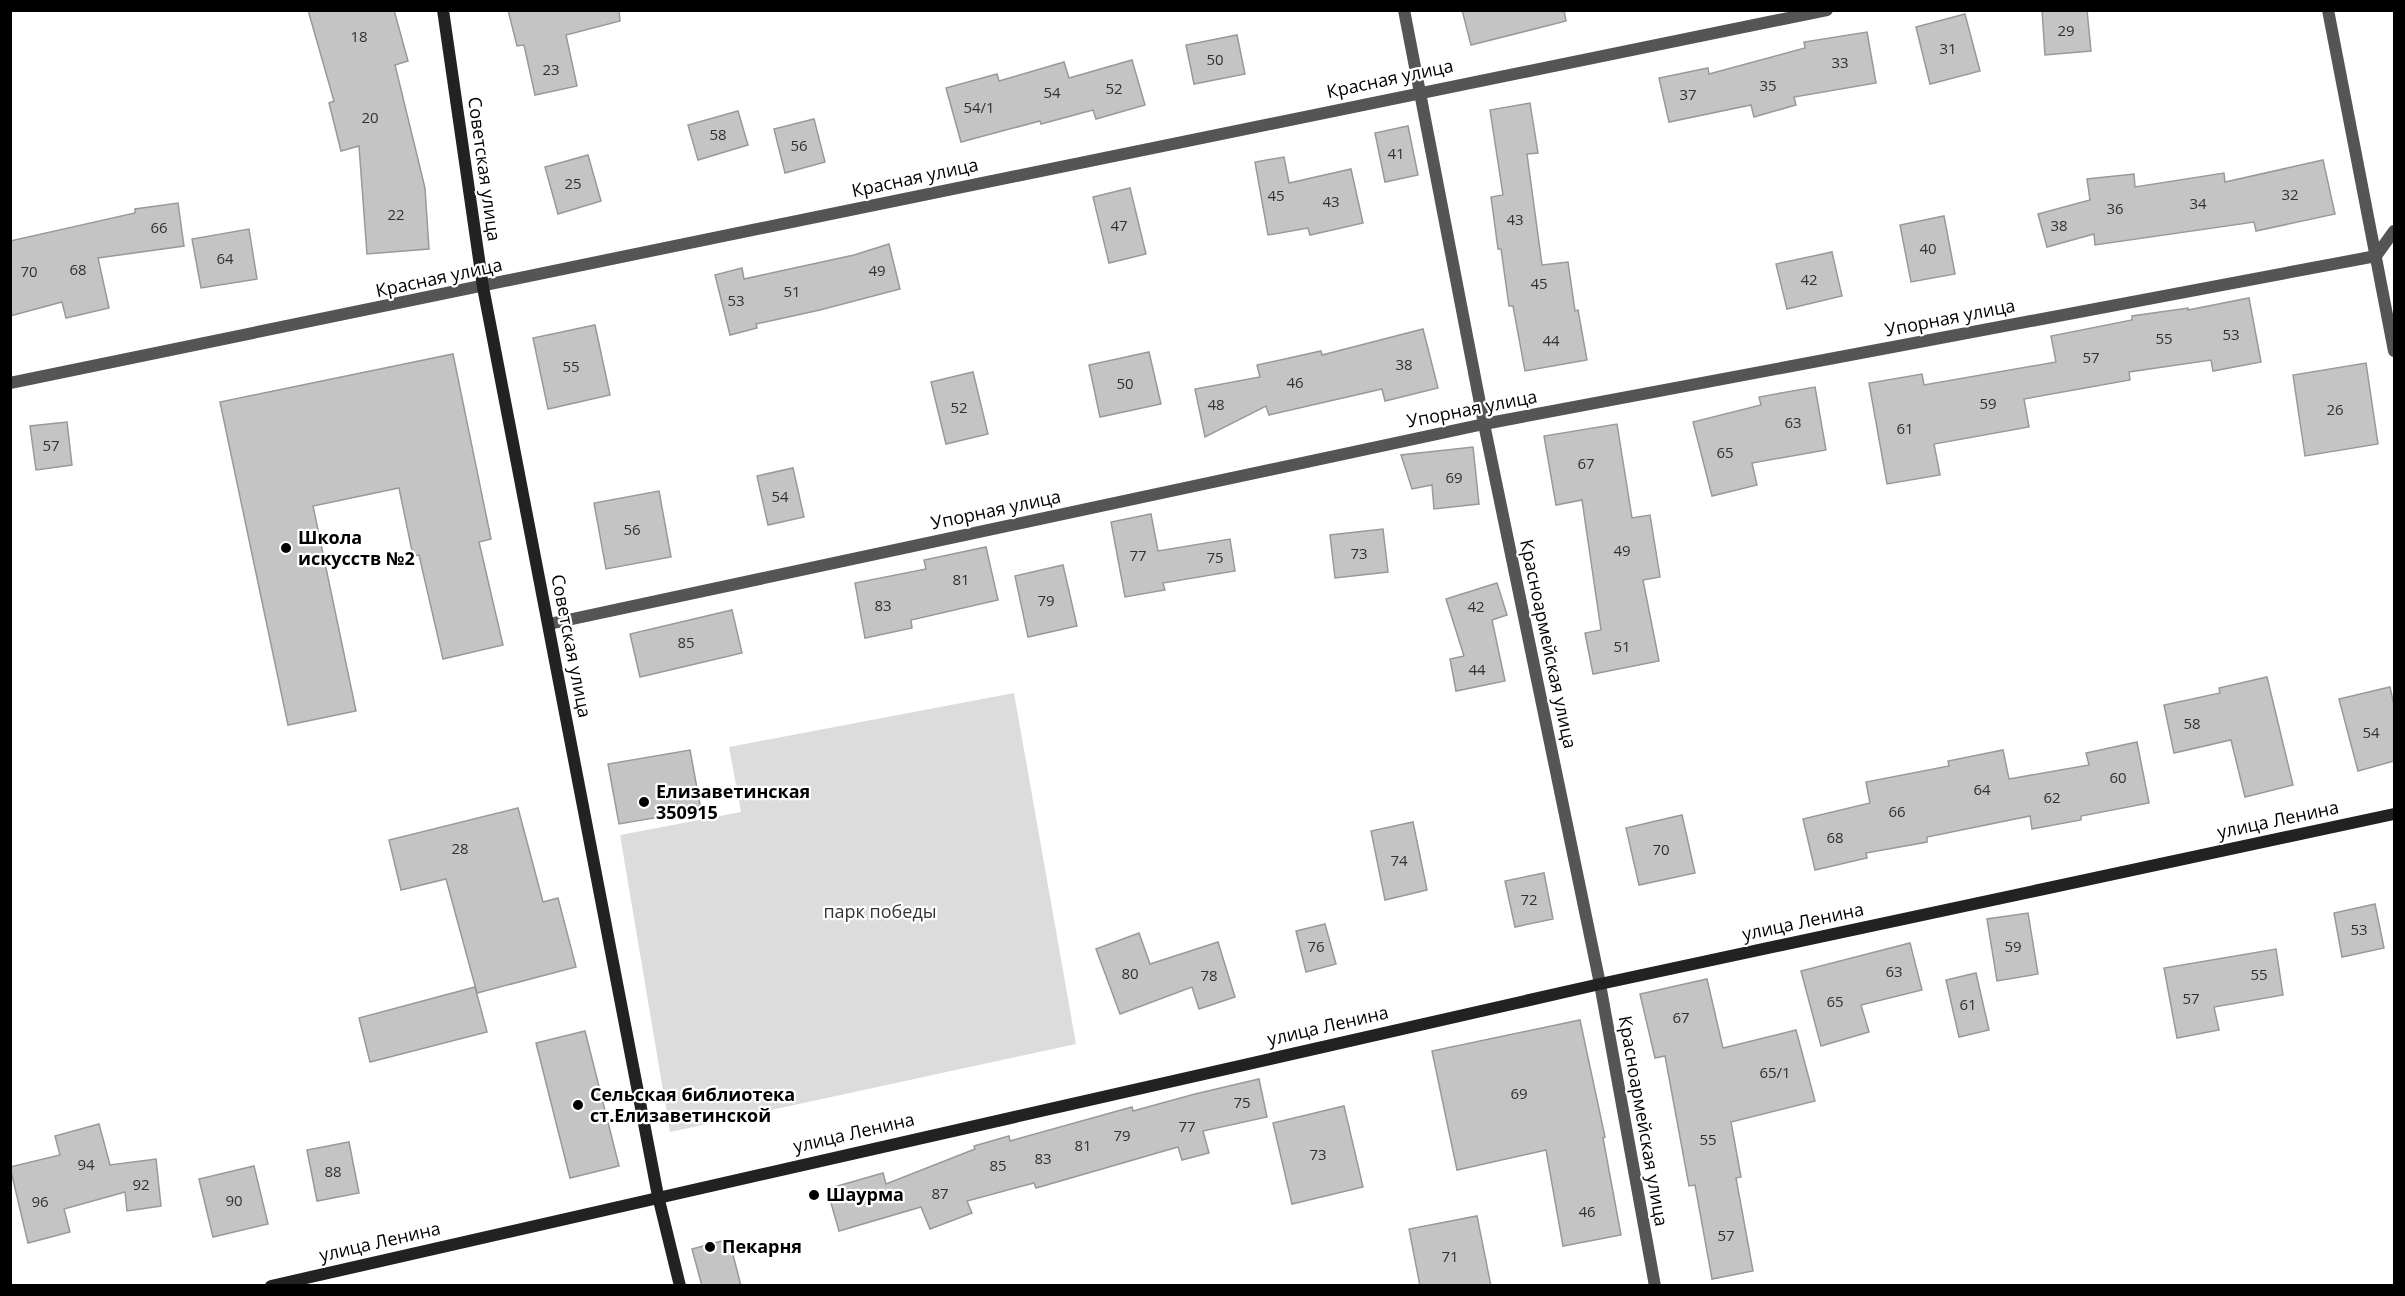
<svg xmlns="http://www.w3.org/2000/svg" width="2405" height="1296" font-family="'Open Sans',sans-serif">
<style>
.green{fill:#dcdcdc}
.building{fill:#c4c4c4;stroke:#999;stroke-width:1.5}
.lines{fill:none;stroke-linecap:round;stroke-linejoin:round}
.street{stroke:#555;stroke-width:12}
.secondary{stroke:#222;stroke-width:12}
.poi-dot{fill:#000;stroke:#fff;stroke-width:2}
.labels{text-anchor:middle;stroke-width:4.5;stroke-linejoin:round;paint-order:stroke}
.number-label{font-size:15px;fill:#313131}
.street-label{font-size:18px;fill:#000;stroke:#fff}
.poi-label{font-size:18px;font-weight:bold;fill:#000;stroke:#fff;text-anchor:start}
.park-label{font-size:18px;fill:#333;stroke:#fff}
</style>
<rect width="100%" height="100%" fill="#fff"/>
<path class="green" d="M 1014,693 L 1076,1044 L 670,1132 L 620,835 L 741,812 L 729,747 Z"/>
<g class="building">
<path d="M 308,10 L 394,10 L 408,61 L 395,65 L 425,188 L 429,249 L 367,254 L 359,146 L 341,151 L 329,103 L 334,101 Z"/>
<path d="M 508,10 L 619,10 L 620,21 L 566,35 L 577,86 L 535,95 L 524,45 L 517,46 Z"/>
<path d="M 1462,10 L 1564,10 L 1566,21 L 1471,45 Z"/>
<path d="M 2042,10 L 2087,10 L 2091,51 L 2045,55 Z"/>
<path d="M 1965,14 L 1980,71 L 1930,84 L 1916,27 Z"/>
<path d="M 1867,32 L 1876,83 L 1794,97 L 1796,105 L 1754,117 L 1751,105 L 1669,122 L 1659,78 L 1708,68 L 1709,74 L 1805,48 L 1804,42 Z"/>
<path d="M 1237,35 L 1245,74 L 1194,84 L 1186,45 Z"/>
<path d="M 1132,60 L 1145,105 L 1096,119 L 1093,110 L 1041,124 L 1040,121 L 961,142 L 946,88 L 997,74 L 999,81 L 1064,62 L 1069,78 Z"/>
<path d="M 1530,103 L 1538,153 L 1527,154 L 1542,265 L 1568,262 L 1575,311 L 1578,310 L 1587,360 L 1525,371 L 1513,306 L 1509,306 L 1501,249 L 1498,249 L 1491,197 L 1503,195 L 1490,110 Z"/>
<path d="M 738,111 L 748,145 L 698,160 L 688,125 Z"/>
<path d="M 814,119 L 825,162 L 785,173 L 774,129 Z"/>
<path d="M 1408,126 L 1418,175 L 1385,182 L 1375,133 Z"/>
<path d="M 588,155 L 601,201 L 558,214 L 545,167 Z"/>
<path d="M 1284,157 L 1289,183 L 1351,169 L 1363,223 L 1310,235 L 1308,228 L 1268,235 L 1255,162 Z"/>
<path d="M 2323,160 L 2335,214 L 2256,231 L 2254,222 L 2095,245 L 2094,234 L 2047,247 L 2038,214 L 2090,200 L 2087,179 L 2134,174 L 2135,187 L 2224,173 L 2225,182 Z"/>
<path d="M 1130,188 L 1146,254 L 1109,263 L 1093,197 Z"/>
<path d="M 178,203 L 184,246 L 98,258 L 109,308 L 66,318 L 62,302 L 10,316 L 10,241 L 135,213 L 135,209 Z"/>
<path d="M 1944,216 L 1955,274 L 1911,282 L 1900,225 Z"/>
<path d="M 249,229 L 257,279 L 201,288 L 192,239 Z"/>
<path d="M 889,244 L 900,289 L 820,310 L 756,324 L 757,328 L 730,335 L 715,275 L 742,268 L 744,279 L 854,255 Z"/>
<path d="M 1832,252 L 1842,296 L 1787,309 L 1776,264 Z"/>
<path d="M 2249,298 L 2261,362 L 2213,371 L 2211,360 L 2129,372 L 2130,380 L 2024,399 L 2029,427 L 1934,444 L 1940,475 L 1887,484 L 1869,383 L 1922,374 L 1924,385 L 2056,362 L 2051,336 L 2132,320 L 2132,316 L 2188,308 L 2188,310 Z"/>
<path d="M 595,325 L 610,395 L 548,409 L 533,338 Z"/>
<path d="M 1423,329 L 1438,388 L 1385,401 L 1382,389 L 1269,415 L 1266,406 L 1205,437 L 1195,389 L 1260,377 L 1257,365 L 1321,351 L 1322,355 Z"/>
<path d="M 1149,352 L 1161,404 L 1100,417 L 1089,365 Z"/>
<path d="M 453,354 L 491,539 L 479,542 L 503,645 L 443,659 L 419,555 L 413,556 L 399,488 L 313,506 L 356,711 L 288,725 L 220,402 Z"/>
<path d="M 2366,363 L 2378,444 L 2305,456 L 2293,375 Z"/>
<path d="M 973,372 L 988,434 L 946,444 L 931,382 Z"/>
<path d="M 1815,387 L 1826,450 L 1752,463 L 1757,485 L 1712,496 L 1693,422 L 1761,405 L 1759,397 Z"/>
<path d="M 67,422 L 72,465 L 36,470 L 30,426 Z"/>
<path d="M 1617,424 L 1632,518 L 1650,515 L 1660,577 L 1643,580 L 1659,661 L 1593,674 L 1585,633 L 1601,630 L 1582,500 L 1556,505 L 1544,436 Z"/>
<path d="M 1473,447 L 1479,504 L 1434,509 L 1432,485 L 1412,489 L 1401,455 Z"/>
<path d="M 793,468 L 804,517 L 768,525 L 757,476 Z"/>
<path d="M 659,491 L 671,557 L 606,569 L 594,503 Z"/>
<path d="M 1151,514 L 1158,551 L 1230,539 L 1235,571 L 1163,583 L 1165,590 L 1125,597 L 1111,522 Z"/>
<path d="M 1383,529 L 1388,572 L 1335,578 L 1330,535 Z"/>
<path d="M 986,547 L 998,600 L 911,620 L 912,628 L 865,638 L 855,583 L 926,569 L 924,560 Z"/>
<path d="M 1063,565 L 1077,626 L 1028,637 L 1015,576 Z"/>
<path d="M 1497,583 L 1507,615 L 1492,620 L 1505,681 L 1456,691 L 1450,659 L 1464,656 L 1446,599 Z"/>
<path d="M 732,610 L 742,653 L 640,677 L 630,634 Z"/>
<path d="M 2267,677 L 2293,785 L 2245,797 L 2231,740 L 2174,753 L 2164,705 L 2220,693 L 2219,688 Z"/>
<path d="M 2390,687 L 2394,705 L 2394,761 L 2358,771 L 2339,699 Z"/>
<path d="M 2137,742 L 2149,803 L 2081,816 L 2081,820 L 2032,829 L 2030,816 L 1927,837 L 1927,842 L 1866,853 L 1867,858 L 1815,870 L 1803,819 L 1870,803 L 1866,782 L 1949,766 L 1948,761 L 2003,750 L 2009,779 L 2089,765 L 2086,753 Z"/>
<path d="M 690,750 L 701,810 L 619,824 L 608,764 Z"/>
<path d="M 518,808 L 543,902 L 558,898 L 576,967 L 477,993 L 446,879 L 401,890 L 389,840 Z"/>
<path d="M 1682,815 L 1695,873 L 1639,885 L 1626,828 Z"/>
<path d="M 1413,822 L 1427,890 L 1385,900 L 1371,831 Z"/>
<path d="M 1544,873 L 1553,919 L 1515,927 L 1505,881 Z"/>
<path d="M 2375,904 L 2384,948 L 2342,957 L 2334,913 Z"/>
<path d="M 2028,913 L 2038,974 L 1997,981 L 1987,919 Z"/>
<path d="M 1325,924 L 1336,964 L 1306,972 L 1296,931 Z"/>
<path d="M 1139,933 L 1150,964 L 1218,942 L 1235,997 L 1199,1009 L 1192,987 L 1120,1014 L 1096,949 Z"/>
<path d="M 1910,943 L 1922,990 L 1861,1005 L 1869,1032 L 1821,1046 L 1801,971 Z"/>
<path d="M 2276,949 L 2283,995 L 2214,1007 L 2219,1030 L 2177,1038 L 2164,968 Z"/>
<path d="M 1976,973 L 1989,1030 L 1959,1037 L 1946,980 Z"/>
<path d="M 1707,979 L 1723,1048 L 1796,1030 L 1815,1101 L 1731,1122 L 1741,1177 L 1736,1178 L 1753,1271 L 1712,1279 L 1695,1185 L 1689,1186 L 1665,1056 L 1655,1058 L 1640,994 Z"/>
<path d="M 475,987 L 487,1032 L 370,1062 L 359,1018 Z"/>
<path d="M 1580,1020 L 1605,1137 L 1603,1138 L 1621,1235 L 1563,1246 L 1546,1150 L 1457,1170 L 1432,1051 Z"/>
<path d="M 585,1031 L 619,1166 L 570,1178 L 536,1043 Z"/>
<path d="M 1259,1079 L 1267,1117 L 1203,1131 L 1209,1153 L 1182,1160 L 1178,1147 L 1036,1188 L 1034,1183 L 967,1201 L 972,1213 L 930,1229 L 921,1207 L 839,1231 L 827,1189 L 883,1173 L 886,1184 L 975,1149 L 974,1146 L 1009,1136 L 1010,1141 L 1132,1107 L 1133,1111 L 1195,1094 Z"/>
<path d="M 1344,1106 L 1363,1187 L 1292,1204 L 1273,1123 Z"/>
<path d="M 99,1124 L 110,1165 L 156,1159 L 161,1206 L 127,1211 L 125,1192 L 64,1209 L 70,1232 L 28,1243 L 10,1167 L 60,1155 L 55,1136 Z"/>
<path d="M 349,1142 L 359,1193 L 317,1201 L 307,1150 Z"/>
<path d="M 254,1166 L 268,1224 L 213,1237 L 199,1179 Z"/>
<path d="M 1477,1216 L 1491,1286 L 1420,1286 L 1409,1229 Z"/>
<path d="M 729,1239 L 741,1286 L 702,1286 L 692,1249 Z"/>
</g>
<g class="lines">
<g class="street">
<path d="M 1404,10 L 1484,424 L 1600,984 L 1655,1286"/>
<path d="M 2328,10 L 2394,351"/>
<path d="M 10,383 C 616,260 1220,130 1827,10"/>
<path d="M 549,624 L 1484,424 L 2376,256 L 2394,231"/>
</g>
<g class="secondary">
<path d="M 443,10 L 483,287 L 658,1196 L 680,1286"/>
<path d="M 271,1286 L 1600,984 L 2394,814"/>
</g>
</g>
<g class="poi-dot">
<circle cx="286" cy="548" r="6"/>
<circle cx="644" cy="802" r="6"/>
<circle cx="578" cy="1105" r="6"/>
<circle cx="814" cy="1195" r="6"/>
<circle cx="710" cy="1247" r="6"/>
</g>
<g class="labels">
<g class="number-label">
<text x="2066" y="36">29</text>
<text x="359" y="42">18</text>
<text x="1948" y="54">31</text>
<text x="1215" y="65">50</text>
<text x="1840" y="68">33</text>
<text x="551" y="75">23</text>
<text x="1768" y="91">35</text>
<text x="1114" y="94">52</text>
<text x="1052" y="98">54</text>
<text x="1688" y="100">37</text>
<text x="979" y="113">54/1</text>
<text x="370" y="123">20</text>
<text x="718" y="140">58</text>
<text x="799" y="151">56</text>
<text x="1396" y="159">41</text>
<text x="573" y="189">25</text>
<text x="2290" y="200">32</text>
<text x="1276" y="201">45</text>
<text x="1331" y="207">43</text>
<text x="2198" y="209">34</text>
<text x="2115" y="214">36</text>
<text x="396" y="220">22</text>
<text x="1515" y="225">43</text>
<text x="1119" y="231">47</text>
<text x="2059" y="231">38</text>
<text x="159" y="233">66</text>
<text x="1928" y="254">40</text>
<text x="225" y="264">64</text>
<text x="78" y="275">68</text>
<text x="877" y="276">49</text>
<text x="29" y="277">70</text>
<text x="1809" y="285">42</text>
<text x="1539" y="289">45</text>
<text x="792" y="297">51</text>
<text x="736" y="306">53</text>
<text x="2231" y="340">53</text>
<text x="2164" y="344">55</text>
<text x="1551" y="346">44</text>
<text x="2091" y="363">57</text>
<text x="1404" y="370">38</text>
<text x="571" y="372">55</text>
<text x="1295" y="388">46</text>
<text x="1125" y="389">50</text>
<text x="1988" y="409">59</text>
<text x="1216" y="410">48</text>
<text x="959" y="413">52</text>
<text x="2335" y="415">26</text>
<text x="1793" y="428">63</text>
<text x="1905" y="434">61</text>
<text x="51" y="451">57</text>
<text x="1725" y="458">65</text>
<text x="1586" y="469">67</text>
<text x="1454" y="483">69</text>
<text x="780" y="502">54</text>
<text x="632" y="535">56</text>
<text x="1622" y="556">49</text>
<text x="1359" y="559">73</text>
<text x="1138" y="561">77</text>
<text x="1215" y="563">75</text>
<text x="961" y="585">81</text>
<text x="1046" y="606">79</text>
<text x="883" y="611">83</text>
<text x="1476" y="612">42</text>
<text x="686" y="648">85</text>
<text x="1622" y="652">51</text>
<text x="1477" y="675">44</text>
<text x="2192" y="729">58</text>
<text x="2371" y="738">54</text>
<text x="2118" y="783">60</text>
<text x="1982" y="795">64</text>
<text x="2052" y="803">62</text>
<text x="1897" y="817">66</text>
<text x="1835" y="843">68</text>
<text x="460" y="854">28</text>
<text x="1661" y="855">70</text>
<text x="1399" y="866">74</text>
<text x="1529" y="905">72</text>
<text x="2359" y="935">53</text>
<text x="1316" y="952">76</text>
<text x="2013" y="952">59</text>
<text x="1894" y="977">63</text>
<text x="1130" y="979">80</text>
<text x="2259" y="980">55</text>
<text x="1209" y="981">78</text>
<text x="2191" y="1004">57</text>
<text x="1835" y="1007">65</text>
<text x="1968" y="1010">61</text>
<text x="1681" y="1023">67</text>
<text x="1775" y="1078">65/1</text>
<text x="1519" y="1099">69</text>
<text x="1242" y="1108">75</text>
<text x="1187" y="1132">77</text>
<text x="1122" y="1141">79</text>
<text x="1708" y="1145">55</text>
<text x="1083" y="1151">81</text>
<text x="1318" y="1160">73</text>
<text x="1043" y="1164">83</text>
<text x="86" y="1170">94</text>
<text x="998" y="1171">85</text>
<text x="333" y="1177">88</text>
<text x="141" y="1190">92</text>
<text x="940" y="1199">87</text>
<text x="234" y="1206">90</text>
<text x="40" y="1207">96</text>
<text x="1587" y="1217">46</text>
<text x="1726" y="1241">57</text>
<text x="1450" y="1262">71</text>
</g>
<g class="street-label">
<text transform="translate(1390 79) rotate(-12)" y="6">Красная улица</text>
<text transform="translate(484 169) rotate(82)" y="6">Советская улица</text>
<text transform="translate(915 178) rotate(-12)" y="6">Красная улица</text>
<text transform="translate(439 278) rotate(-12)" y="6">Красная улица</text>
<text transform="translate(1950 318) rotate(-11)" y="6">Упорная улица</text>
<text transform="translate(1472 409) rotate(-11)" y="6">Упорная улица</text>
<text transform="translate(996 510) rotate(-12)" y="6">Упорная улица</text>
<text transform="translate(1548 644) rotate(78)" y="6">Красноармейская улица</text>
<text transform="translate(571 646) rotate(79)" y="6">Советская улица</text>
<text transform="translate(2278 820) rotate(-12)" y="6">улица Ленина</text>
<text transform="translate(1803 922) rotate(-12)" y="6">улица Ленина</text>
<text transform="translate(1328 1026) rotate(-13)" y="6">улица Ленина</text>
<text transform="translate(1643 1121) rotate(80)" y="6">Красноармейская улица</text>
<text transform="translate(854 1133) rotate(-13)" y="6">улица Ленина</text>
<text transform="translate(380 1242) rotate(-13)" y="6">улица Ленина</text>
</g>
<g class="poi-label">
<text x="298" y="544">Школа<tspan x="298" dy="21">искусств №2</tspan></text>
<text x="656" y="798">Елизаветинская<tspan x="656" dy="21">350915</tspan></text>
<text x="590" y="1101">Сельская библиотека<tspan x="590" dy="21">ст.Елизаветинской</tspan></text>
<text x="826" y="1201">Шаурма</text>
<text x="722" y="1253">Пекарня</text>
</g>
<g class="park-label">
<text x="880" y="918">парк победы</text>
</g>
</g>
<rect width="2405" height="1296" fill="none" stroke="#000000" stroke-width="24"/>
</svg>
